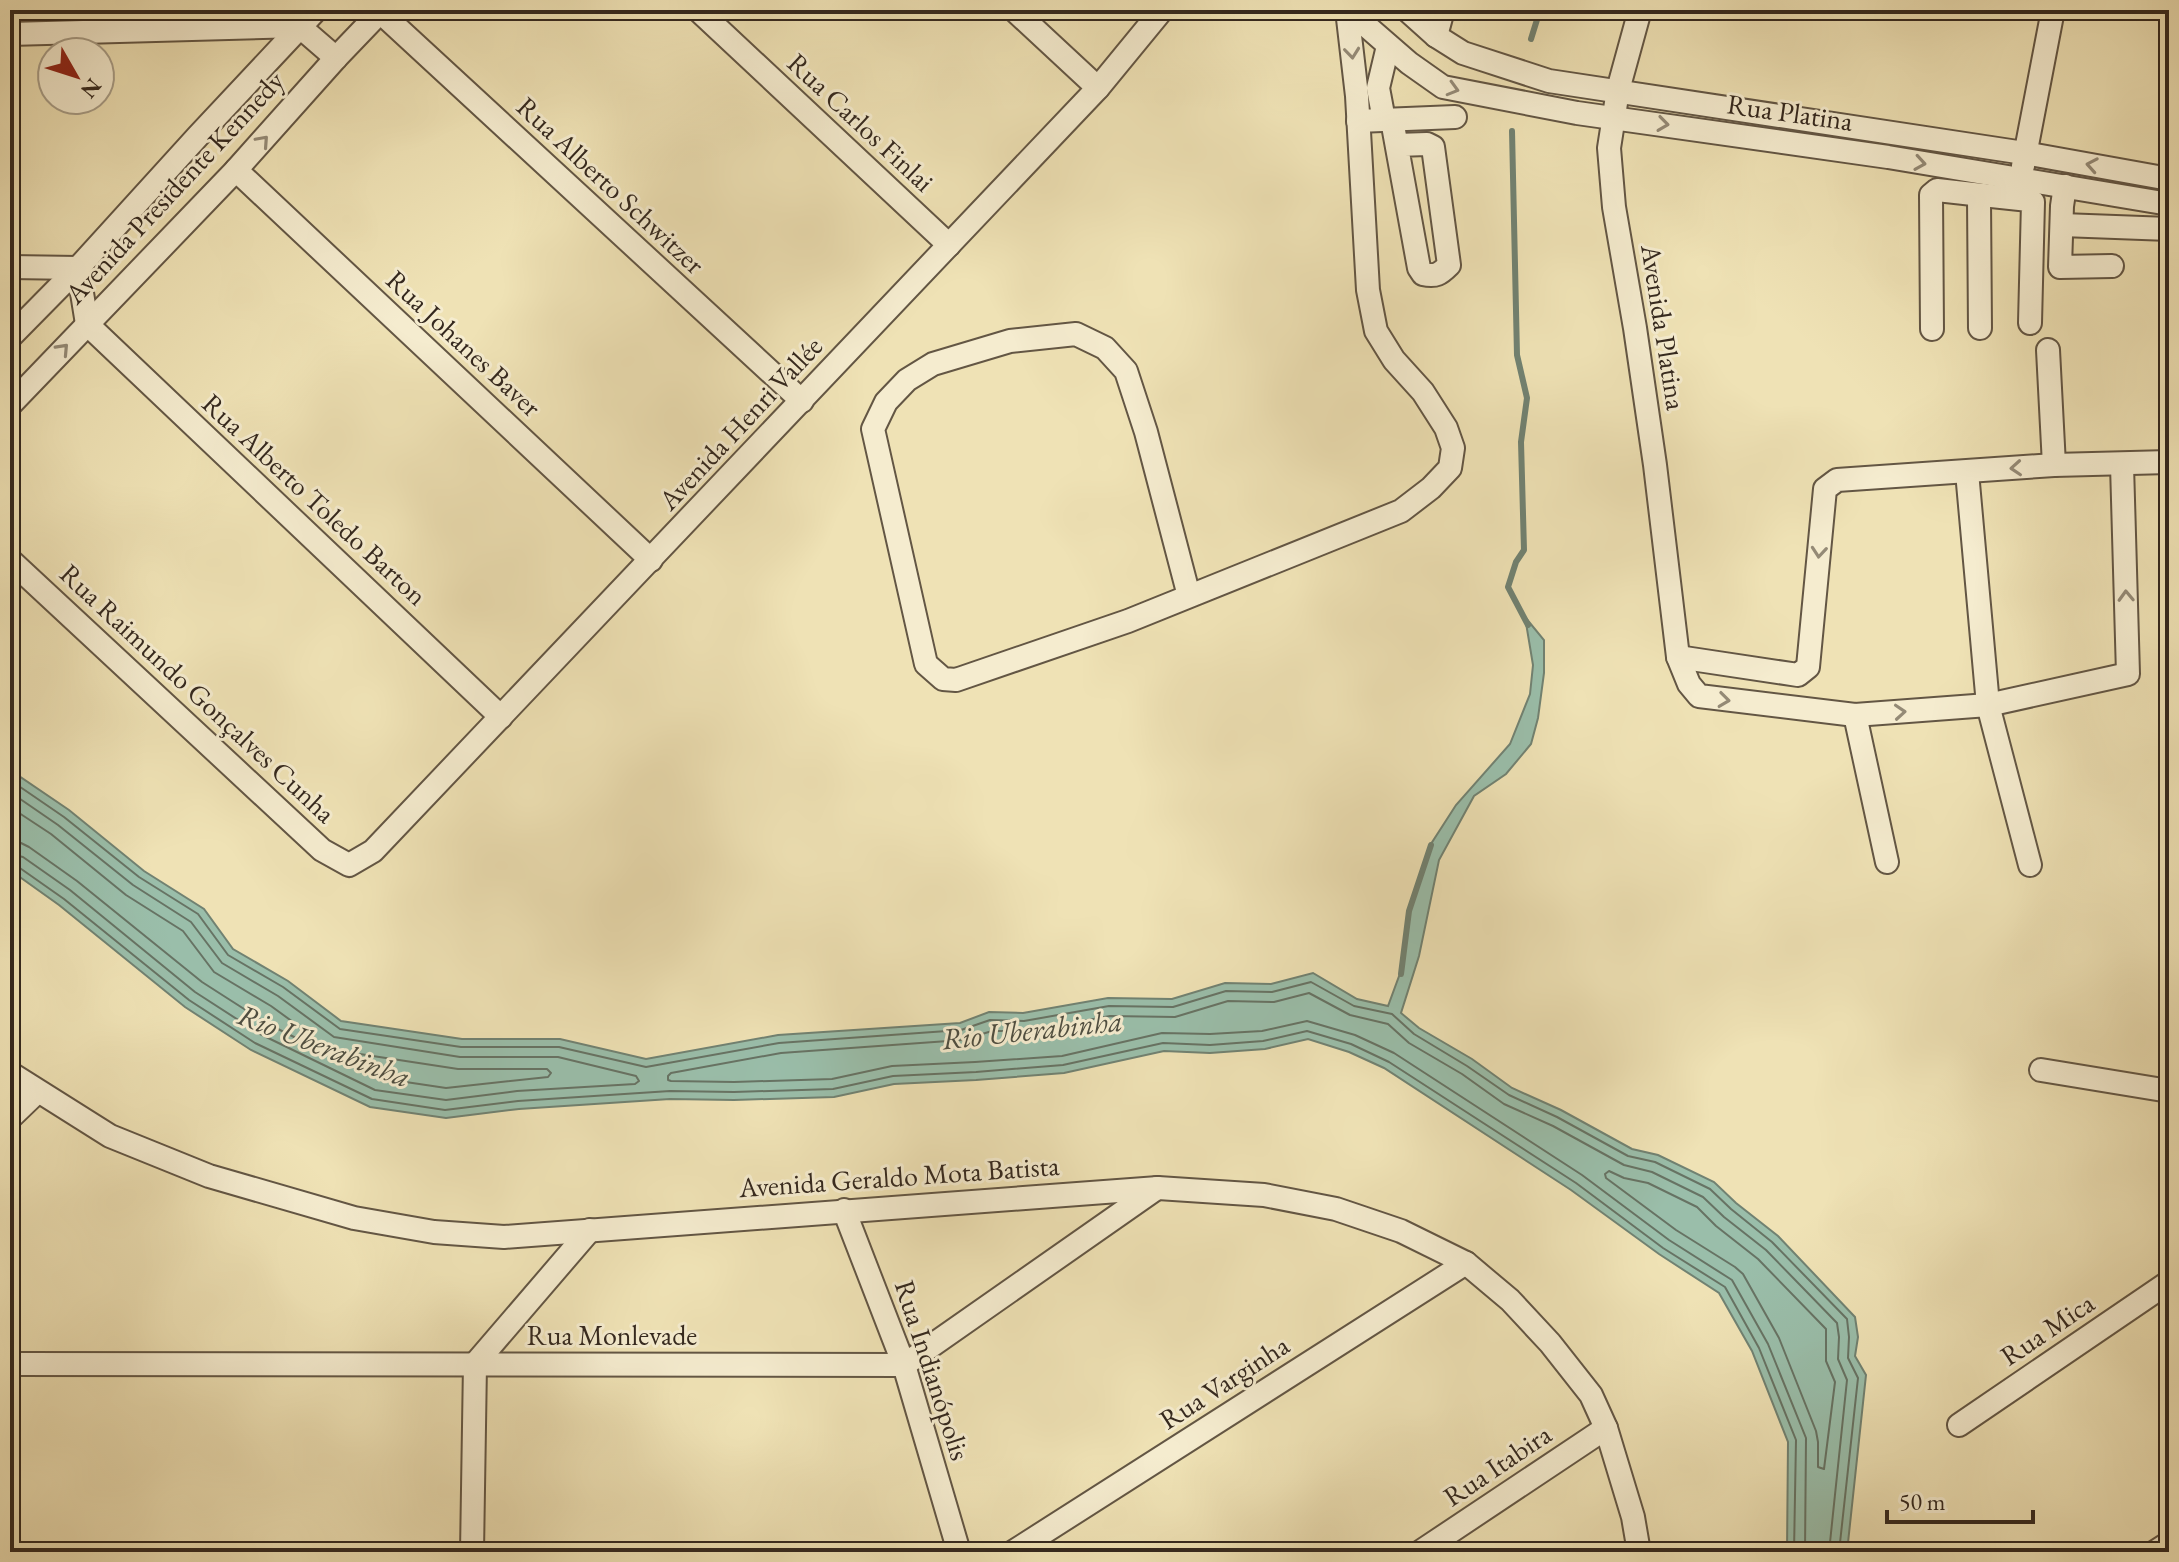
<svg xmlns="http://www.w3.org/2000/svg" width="2179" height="1562" font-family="'EB Garamond',serif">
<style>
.water{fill:#9abeaa;stroke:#718272;stroke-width:2}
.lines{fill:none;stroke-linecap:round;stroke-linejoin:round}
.shore{stroke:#677364;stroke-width:2}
.stream{stroke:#718272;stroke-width:6}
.minor-casing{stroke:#635644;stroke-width:26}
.minor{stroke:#f5eccf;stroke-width:22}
.oneway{stroke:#948a76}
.labels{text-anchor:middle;stroke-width:6;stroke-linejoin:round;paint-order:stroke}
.street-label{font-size:28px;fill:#34281e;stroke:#f5eccf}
.water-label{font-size:30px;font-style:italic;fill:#4e4e41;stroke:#f5eccf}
</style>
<rect width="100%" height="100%" fill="#efe2b5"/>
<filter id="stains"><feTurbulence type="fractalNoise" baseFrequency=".0025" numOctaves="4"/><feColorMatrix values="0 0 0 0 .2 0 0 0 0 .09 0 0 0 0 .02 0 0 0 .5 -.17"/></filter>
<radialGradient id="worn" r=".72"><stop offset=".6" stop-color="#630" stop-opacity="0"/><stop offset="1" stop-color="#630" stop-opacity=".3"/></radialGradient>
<path class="water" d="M 1525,617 L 1544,640 L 1544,673 L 1538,718 L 1531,744 L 1506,774 L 1474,796 L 1439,860 L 1419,956 L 1401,1013 L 1419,1028 L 1472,1059 L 1512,1088 L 1561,1110 L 1632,1149 L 1658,1155 L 1714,1182 L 1736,1203 L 1778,1236 L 1855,1317 L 1858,1337 L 1855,1356 L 1866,1375 L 1847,1552 L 1787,1552 L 1788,1442 L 1752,1351 L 1719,1293 L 1659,1254 L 1571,1190 L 1384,1068 L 1349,1052 L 1308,1039 L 1265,1049 L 1210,1053 L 1164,1051 L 1064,1073 L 976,1080 L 894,1084 L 834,1097 L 734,1100 L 670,1099 L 519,1109 L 446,1118 L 370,1107 L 251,1050 L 185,1007 L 59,905 L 10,870 L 10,770 L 69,810 L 144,871 L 204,909 L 233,949 L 288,981 L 341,1021 L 462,1039 L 560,1039 L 646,1059 L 778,1035 L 960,1023 L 989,1012 L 1023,1013 L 1108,998 L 1172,999 L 1225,983 L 1271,984 L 1313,973 L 1357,999 L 1388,1006 L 1402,968 L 1409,911 L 1429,847 L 1456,805 L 1510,744 L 1530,694 L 1533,665 Z"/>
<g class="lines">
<g class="shore">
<path d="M 10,780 L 64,817 L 139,877 L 198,914 L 228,955 L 283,987 L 340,1029 L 461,1047 L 559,1047 L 646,1067 L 779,1043 L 961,1030 L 990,1020 L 1024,1021 L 1109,1006 L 1173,1007 L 1226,991 L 1272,992 L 1311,982 L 1354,1006 L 1392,1014 L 1414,1034 L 1467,1066 L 1509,1095 L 1557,1117 L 1628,1156 L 1655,1162 L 1710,1189 L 1731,1209 L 1772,1242 L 1847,1319 L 1849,1337 L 1848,1358 L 1858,1378 L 1839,1552"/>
<path d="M 10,792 L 58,825 L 133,885 L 191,922 L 222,963 L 278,996 L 334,1037 L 460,1057 L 558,1057 L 636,1076 L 639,1081 L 635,1084 L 517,1091 L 446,1100 L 375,1090 L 260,1034 L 195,992 L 70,890 L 23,857 L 10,854"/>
<path d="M 10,807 L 51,834 L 126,895 L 183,931 L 214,972 L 271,1006 L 315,1038 L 315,1043 L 310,1045 L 266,1023 L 202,982 L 77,881 L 29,847 L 21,843 L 10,842"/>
<path d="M 10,864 L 17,866 L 64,899 L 189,1000 L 255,1043 L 372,1099 L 445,1110 L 518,1101 L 670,1091 L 734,1092 L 833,1089 L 893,1076 L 976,1072 L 1063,1065 L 1163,1043 L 1210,1045 L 1263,1041 L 1307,1031 L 1351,1044 L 1389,1062 L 1576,1183 L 1663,1248 L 1725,1287 L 1759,1348 L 1796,1440 L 1794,1552"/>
<path d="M 340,1051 L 458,1069 L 547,1069 L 551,1073 L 548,1077 L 446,1088 L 379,1078 L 337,1058 L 336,1053 Z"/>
<path d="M 1609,1171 L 1624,1178 L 1648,1183 L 1697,1207 L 1716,1226 L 1758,1259 L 1826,1329 L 1826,1361 L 1835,1382 L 1824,1469 L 1818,1467 L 1818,1442 L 1816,1431 L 1779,1338 L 1743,1274 L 1735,1267 L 1676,1230 L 1606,1178 L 1605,1174 Z"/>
<path d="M 1805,1552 L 1806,1438 L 1768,1344 L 1732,1280 L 1669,1240 L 1582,1175 L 1394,1053 L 1355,1035 L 1307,1021 L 1262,1031 L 1210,1034 L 1162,1033 L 1062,1056 L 975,1062 L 892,1066 L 832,1079 L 734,1082 L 671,1081 L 668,1080 L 668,1076 L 671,1073 L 781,1053 L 962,1040 L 992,1031 L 1026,1031 L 1110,1016 L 1175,1017 L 1228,1001 L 1274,1002 L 1309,993 L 1350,1015 L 1388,1024 L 1409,1043 L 1462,1074 L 1504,1104 L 1553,1126 L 1624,1165 L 1652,1172 L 1703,1197 L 1724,1217 L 1766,1250 L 1837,1323 L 1839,1337 L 1838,1359 L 1847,1380 L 1829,1552"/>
</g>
<g class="stream">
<path d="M 1531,39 L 1540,10"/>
<path d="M 1512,131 L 1517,355 L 1527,398 L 1521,442 L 1524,550 L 1516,562 L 1508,587 L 1528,625"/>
<path d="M 1401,974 L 1409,911 L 1431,845"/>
</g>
<defs>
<g id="minor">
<path d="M 378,10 L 802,401"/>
<path d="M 698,10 L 949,245"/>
<path d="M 1014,10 L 1098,88"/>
<path d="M 1348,10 L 1409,63 L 1443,87 L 1577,113 L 1888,157 L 2169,204"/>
<path d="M 1407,10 L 1436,36 L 1463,53 L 1549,81 L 2024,153 L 2169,179"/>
<path d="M 1640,10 L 1618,90 L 1609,148 L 1614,207 L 1635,328 L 1655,465 L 1678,657 L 1689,684 L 1699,696 L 1855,715 L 1988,705 L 2128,674 L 2122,465"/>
<path d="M 10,34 L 299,26 L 336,58"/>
<path d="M 1436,36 L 1443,10"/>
<path d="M 1384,120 L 1378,88 L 1388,46"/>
<path d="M 1392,120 L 1419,268 L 1423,274 C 1436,277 1440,274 1449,265 L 1433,147 L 1427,144 L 1397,145"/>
<path d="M 1358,121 L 1455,117"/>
<path d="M 2023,166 L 2053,10"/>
<path d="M 236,170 L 651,560"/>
<path d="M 2065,186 L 2062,206 L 2060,267 L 2112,266"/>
<path d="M 2062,225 L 2169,229"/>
<path d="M 10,267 L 78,268 L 87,324 L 501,717"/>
<path d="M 1980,328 L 1979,199 L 1982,195 L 2029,200 L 2033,202 L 2030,323"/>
<path d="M 1932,329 L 1931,195 L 1937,190 L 1982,195"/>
<path d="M 10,337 L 78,268 L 198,136 L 316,10"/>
<path d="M 2048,350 L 2054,465"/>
<path d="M 10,405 L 236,170 L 336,58 L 382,10"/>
<path d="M 1967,472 L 1988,705 L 2030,865"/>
<path d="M 10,560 L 322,850 L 349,865 L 373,851 L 1098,88 L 1162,10"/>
<path d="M 1189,596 L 1146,432 L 1126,371 L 1105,348 L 1076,334 L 1010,341 L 933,364 L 907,380 L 886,402 L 873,429 L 926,664 L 943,679 L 956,680 L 1128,621 L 1401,511 L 1431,488 L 1450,468 L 1453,448 L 1446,428 L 1423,392 L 1394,360 L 1376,331 L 1368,290 L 1357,96 L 1347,10"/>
<path d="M 1678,657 L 1798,675 L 1808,667 L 1825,489 L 1837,480 L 2054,465 L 2169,462"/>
<path d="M 1855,715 L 1887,862"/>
<path d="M 2041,1070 L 2169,1091"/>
<path d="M 10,1073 L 110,1136 L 209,1176 L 354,1218 L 434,1232 L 504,1237 L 1158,1188 L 1264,1195 L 1336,1209 L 1401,1231 L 1466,1263 L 1510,1300 L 1550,1343 L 1591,1395 L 1606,1428 L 1633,1517 L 1639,1552"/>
<path d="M 10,1118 L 37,1092"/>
<path d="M 844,1210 L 904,1365 L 959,1552"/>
<path d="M 10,1364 L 904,1365 L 1157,1188"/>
<path d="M 1959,1425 L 2169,1282"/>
<path d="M 472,1552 L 475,1364 L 590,1230"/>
<path d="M 1013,1552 L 1466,1263"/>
<path d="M 1420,1552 L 1606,1428"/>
<path d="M 2155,1552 L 2169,1543"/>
</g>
</defs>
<use href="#minor" class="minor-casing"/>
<use href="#minor" class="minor"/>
</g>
<defs><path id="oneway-chevron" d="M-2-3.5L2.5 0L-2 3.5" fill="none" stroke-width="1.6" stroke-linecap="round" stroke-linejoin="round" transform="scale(2)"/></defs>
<g class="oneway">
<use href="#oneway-chevron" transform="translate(1352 53) rotate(84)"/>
<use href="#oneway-chevron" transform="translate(1453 89) rotate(16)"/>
<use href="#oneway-chevron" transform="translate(1663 124) rotate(8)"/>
<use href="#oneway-chevron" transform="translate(263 141) rotate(-48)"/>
<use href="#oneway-chevron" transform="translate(1920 163) rotate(9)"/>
<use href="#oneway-chevron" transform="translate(2092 165) rotate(-170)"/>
<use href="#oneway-chevron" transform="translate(63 349) rotate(-47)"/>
<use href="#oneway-chevron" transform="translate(2016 468) rotate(176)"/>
<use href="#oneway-chevron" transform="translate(1819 552) rotate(95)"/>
<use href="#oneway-chevron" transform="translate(2126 596) rotate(-92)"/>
<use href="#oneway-chevron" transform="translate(1724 700) rotate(7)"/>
<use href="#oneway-chevron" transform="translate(1900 712) rotate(-4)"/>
</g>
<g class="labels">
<g class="street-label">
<text transform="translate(1790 112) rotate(8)" y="10">Rua Platina</text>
<text transform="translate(861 122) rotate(43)" y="10">Rua Carlos Finlai</text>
<text transform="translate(611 185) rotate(43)" y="10">Rua Alberto Schwitzer</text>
<text transform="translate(174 187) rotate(-47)" y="10">Avenida Presidente Kennedy</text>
<text transform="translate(1664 327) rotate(81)" y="10">Avenida Platina</text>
<text transform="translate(464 343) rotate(43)" y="10">Rua Johanes Baver</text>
<text transform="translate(740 423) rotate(-47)" y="10">Avenida Henri Vallée</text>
<text transform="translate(315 499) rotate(43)" y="10">Rua Alberto Toledo Barton</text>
<text transform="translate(198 693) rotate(43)" y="10">Rua Raimundo Gonçalves Cunha</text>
<text transform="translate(899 1176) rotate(-4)" y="10">Avenida Geraldo Mota Batista</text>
<text transform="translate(2047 1329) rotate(-34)" y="10">Rua Mica</text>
<text x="612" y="1345">Rua Monlevade</text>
<text transform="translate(933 1370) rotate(72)" y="10">Rua Indianópolis</text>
<text transform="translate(1224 1382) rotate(-33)" y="10">Rua Varginha</text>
<text transform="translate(1497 1465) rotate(-34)" y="10">Rua Itabira</text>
</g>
<g class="water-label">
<text transform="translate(1032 1030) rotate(-6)" y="10">Rio Uberabinha</text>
<text transform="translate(324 1046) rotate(21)" y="10">Rio Uberabinha</text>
</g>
</g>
<rect width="2179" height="1562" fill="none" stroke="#efe2b5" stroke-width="40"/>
<rect x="12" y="12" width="2155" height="1538" fill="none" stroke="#34281e" stroke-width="4"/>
<rect x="20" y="20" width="2139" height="1522" fill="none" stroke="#34281e" stroke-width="2"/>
<g transform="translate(76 76) rotate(129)"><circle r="38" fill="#f5eccf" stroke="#a89e88" stroke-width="2"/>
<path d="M0-6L14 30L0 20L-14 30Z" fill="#8f2418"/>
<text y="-12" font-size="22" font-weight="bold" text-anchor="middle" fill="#34281e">N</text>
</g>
<path d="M1887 1510v12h146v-12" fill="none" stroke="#34281e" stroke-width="4"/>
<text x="1899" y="1510" font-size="24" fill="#34281e" stroke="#f5eccf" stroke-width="6" paint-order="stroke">50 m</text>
<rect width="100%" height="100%" filter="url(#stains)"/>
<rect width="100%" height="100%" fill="url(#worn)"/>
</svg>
